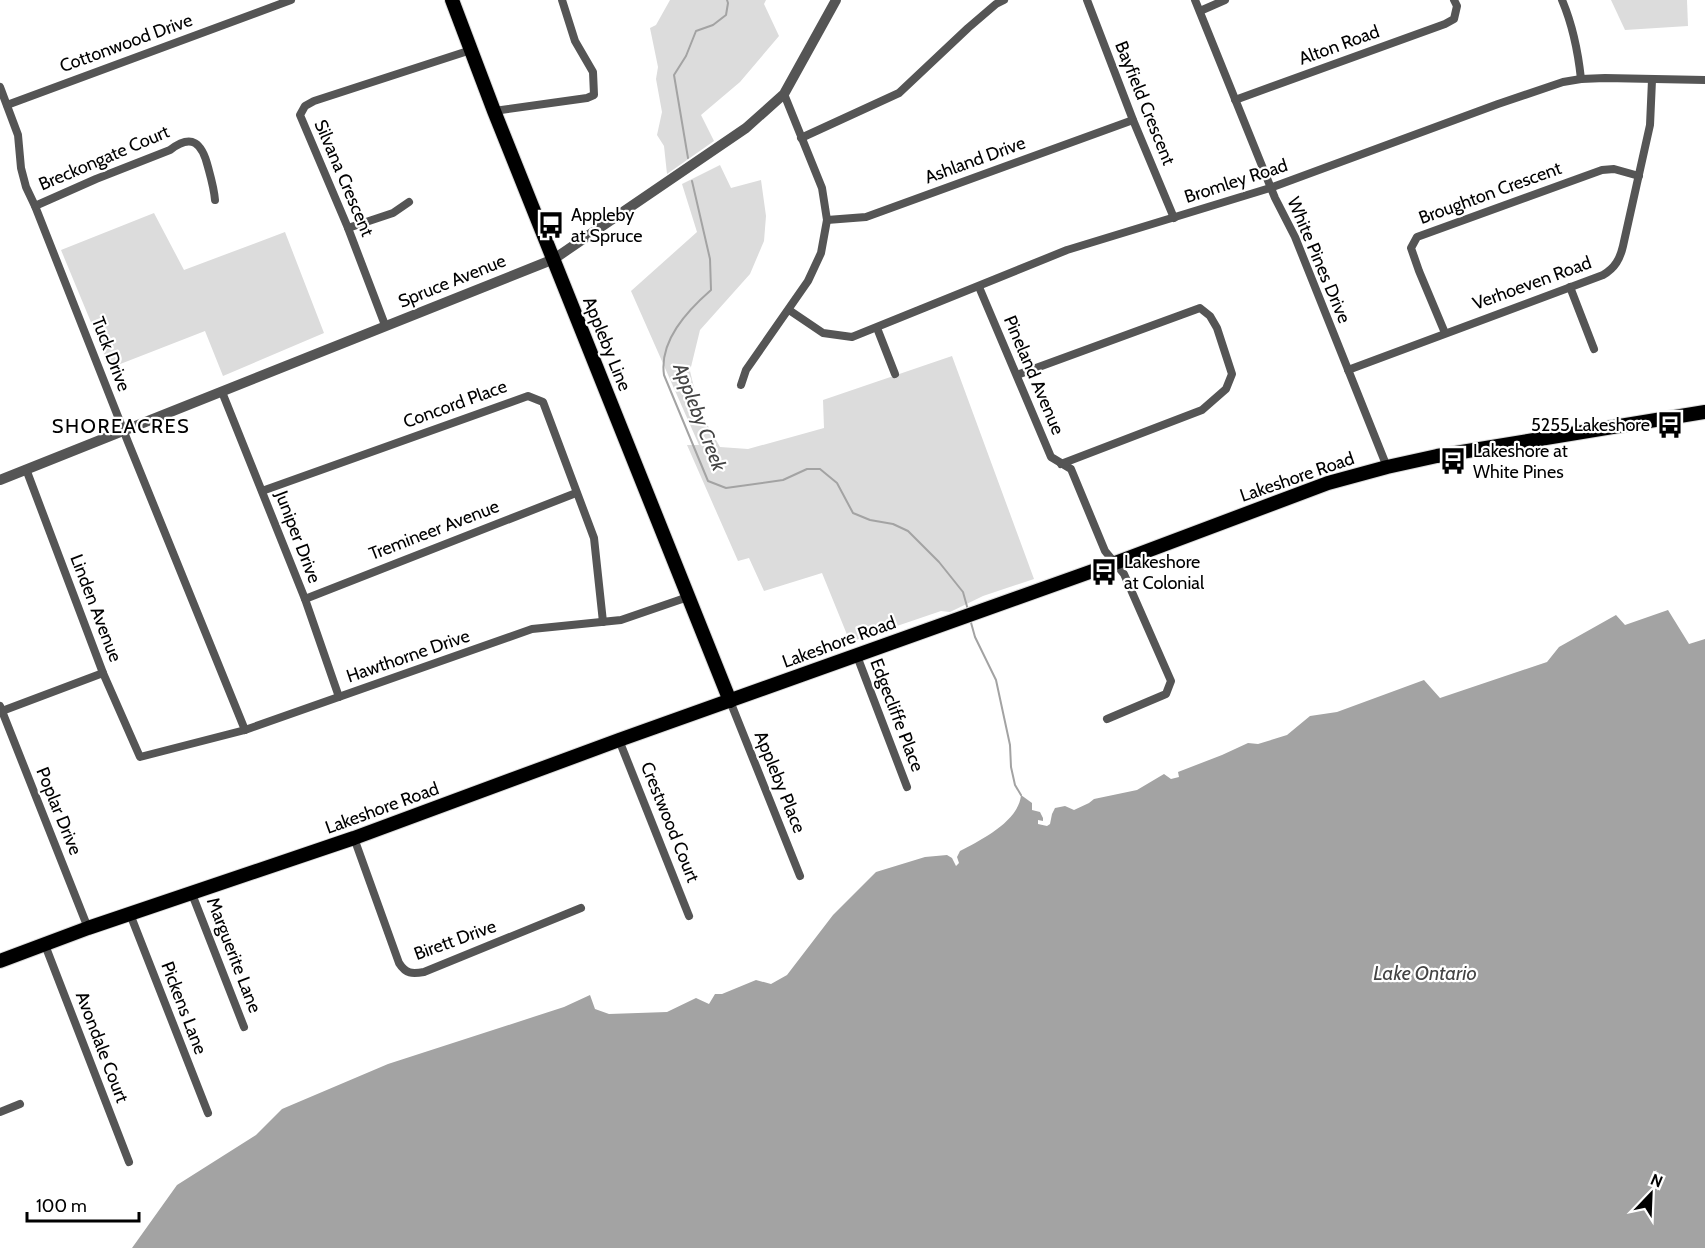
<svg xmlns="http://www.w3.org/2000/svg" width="1705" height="1248" font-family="Cabin,sans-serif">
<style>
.green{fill:#dcdcdc}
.water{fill:#a3a3a3}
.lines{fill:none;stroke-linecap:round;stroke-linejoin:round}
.stream{stroke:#a3a3a3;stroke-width:2}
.primary-casing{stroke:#dbdbdb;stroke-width:16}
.minor{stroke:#555;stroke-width:8}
.tertiary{stroke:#555;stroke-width:10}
.primary{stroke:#000;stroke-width:14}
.labels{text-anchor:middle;stroke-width:4.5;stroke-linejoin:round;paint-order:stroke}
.street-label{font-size:18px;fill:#000;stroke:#fff}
.poi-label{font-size:18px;fill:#000;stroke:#fff;text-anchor:start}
.water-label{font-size:20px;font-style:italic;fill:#444;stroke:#fff}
.neighbourhood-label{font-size:20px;letter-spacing:1.5px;fill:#000;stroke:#fff}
</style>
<rect width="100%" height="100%" fill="#fff"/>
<g class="green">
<path d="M 670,0 L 766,0 L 764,4 L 779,36 L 740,82 L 701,115 L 714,141 L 667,174 L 664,146 L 657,135 L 662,112 L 656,79 L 658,67 L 650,28 L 656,25 Z"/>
<path d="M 1611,0 L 1687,0 L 1688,26 L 1625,30 Z"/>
<path d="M 720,165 L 731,188 L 761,180 L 766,216 L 764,241 L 750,274 L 700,330 L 690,371 L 700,412 L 720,447 L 748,449 L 824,428 L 823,400 L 952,356 L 1034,579 L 983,596 L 950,612 L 941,611 L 850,642 L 822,573 L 764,591 L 749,558 L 738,561 L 687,445 L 699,445 L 631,291 L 697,232 L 682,184 Z"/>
<path d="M 154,213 L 184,270 L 285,232 L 324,333 L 223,376 L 205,331 L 110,368 L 61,250 Z"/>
</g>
<path class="water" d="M 1668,610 L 1689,644 L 1705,639 L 1705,1248 L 132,1248 L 177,1185 L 256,1135 L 282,1109 L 388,1064 L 564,1007 L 590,995 L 595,1009 L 609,1014 L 667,1012 L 696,998 L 709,1004 L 715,994 L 722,994 L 756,980 L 771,984 L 787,975 L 833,915 L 876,872 L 925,857 L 947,855 L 952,858 L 956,866 L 959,863 L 957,857 L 960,851 C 981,840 1019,821 1021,795 L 1032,803 L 1032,810 L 1040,812 L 1043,818 L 1043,821 L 1038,820 L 1038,824 L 1047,826 L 1050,824 L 1052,814 L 1055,808 L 1065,806 L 1074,810 L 1089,803 L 1094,799 L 1137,790 L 1164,774 L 1171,779 L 1179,777 L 1178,772 L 1222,755 L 1248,743 L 1258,744 L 1287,735 L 1310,716 L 1337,712 L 1424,680 L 1440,698 L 1547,662 L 1559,647 L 1616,615 L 1625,625 Z"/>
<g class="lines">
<g class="stream">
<path d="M 688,158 L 674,75 L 686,56 L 696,31 L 713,25 L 726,15 L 728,3 L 727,0"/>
<path d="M 692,181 L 710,259 L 711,290 C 687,311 659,341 664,375 L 708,481 L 726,488 L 783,480 L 807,469 L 820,469 L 837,483 L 853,513 L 870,520 L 893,524 L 908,531 L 939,562 L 963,592 L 968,610"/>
<path d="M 970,619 L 975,637 L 996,680 L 1010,745 L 1011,767 L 1015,785 L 1021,795"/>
</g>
<defs>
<g id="primary">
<path d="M 452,0 L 494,111 L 730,701"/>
<path d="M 0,961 L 88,928 L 354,838 L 619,740 L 1115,563 L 1328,483 L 1387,467 L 1437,456 L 1705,412"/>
</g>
</defs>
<use href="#primary" class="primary-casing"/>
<g class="minor">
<path d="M 1087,0 L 1133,120 L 1174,218"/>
<path d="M 1195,0 L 1275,198 L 1295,237 L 1387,467"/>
<path d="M 1562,0 C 1573,26 1578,51 1581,79"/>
<path d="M 1200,11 L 1225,0"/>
<path d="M 0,87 L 18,135 L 21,168 L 26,187 L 35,206 L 128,442 L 245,730"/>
<path d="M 1235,100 L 1445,24 L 1454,19 L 1457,6 L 1454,0"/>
<path d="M 7,105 L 291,0"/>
<path d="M 494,111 L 587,98 L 594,95 L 593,72 L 575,41 L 562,0"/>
<path d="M 801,138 L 899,93 L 968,28 L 996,4 L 1004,0"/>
<path d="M 35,206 L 96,179 L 170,150 C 192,133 202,143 208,167 C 211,178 214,188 215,200"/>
<path d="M 827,220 L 866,217 L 1133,120"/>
<path d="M 348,228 L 393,213 L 409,202"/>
<path d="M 979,287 L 1051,457 L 1071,469 L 1105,551 L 1124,574 L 1171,681 L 1166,694 L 1107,719"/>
<path d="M 1570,287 L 1594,349"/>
<path d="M 789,310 L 823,333 L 852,337 L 1067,250 L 1270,188 L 1498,104 L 1563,82 L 1581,79 L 1605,78 L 1705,80"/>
<path d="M 385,325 L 348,228 L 300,115 L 305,106 L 314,101 L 471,50"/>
<path d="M 877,328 L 895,374"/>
<path d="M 1445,333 L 1419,271 L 1411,248 L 1417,237 L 1602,170 L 1614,169 L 1639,176"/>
<path d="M 1348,370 L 1603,275 C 1615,268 1620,259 1623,246 L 1650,125 L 1652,80"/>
<path d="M 1017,375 L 1200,308 L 1210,316 L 1217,328 L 1232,374 L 1226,389 L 1202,410 L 1061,464"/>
<path d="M 741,385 L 746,370 L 808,281 L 821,253 L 827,220 L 822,188 L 784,94"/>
<path d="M 222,392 L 305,599 L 339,697"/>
<path d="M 26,469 L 103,673 L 140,757 L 245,730 L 532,629 L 621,620 L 688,597"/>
<path d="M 262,491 L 528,396 L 543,402 L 594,538 L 603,622"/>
<path d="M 305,599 L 576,493"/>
<path d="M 857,656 L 907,787"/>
<path d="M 730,701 L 800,876"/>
<path d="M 0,706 L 88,928"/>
<path d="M 2,711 L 103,673"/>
<path d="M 619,740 L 689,916"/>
<path d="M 354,838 L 399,963 C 406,974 412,974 424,972 L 581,908"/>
<path d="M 192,894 L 244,1027"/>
<path d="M 130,914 L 208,1113"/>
<path d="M 45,945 L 129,1162"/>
<path d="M 0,1112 L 20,1104"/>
</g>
<path class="tertiary" d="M 0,480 L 554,259 L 746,128 L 784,94 L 836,0"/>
<use href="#primary" class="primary"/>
</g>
<defs>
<symbol id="bus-bare" viewBox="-9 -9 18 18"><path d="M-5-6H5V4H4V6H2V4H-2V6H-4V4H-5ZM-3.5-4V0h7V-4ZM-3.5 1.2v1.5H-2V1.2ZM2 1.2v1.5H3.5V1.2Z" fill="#000" stroke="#fff" stroke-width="2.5" paint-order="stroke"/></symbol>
</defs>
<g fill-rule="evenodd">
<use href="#bus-bare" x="532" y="206" width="38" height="38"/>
<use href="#bus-bare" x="1651" y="406" width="38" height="38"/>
<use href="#bus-bare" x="1434" y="442" width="38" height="38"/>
<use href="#bus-bare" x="1085" y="553" width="38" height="38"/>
</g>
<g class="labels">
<g class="street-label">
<text transform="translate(126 43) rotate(-20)" y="6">Cottonwood Drive</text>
<text transform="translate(1339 45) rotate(-20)" y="6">Alton Road</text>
<text transform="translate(1145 103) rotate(68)" y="6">Bayfield Crescent</text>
<text transform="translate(104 158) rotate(-23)" y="6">Breckongate Court</text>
<text transform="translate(975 160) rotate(-20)" y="6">Ashland Drive</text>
<text transform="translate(344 178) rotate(67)" y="6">Silvana Crescent</text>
<text transform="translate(1236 181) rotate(-18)" y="6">Bromley Road</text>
<text transform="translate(1490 193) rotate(-20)" y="6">Broughton Crescent</text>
<text transform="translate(1319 260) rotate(67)" y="6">White Pines Drive</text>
<text transform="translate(452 281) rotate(-22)" y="6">Spruce Avenue</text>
<text transform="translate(1532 283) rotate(-20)" y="6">Verhoeven Road</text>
<text transform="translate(607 344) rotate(68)" y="6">Appleby Line</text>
<text transform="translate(111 354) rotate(69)" y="6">Tuck Drive</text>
<text transform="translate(1034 375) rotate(67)" y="6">Pineland Avenue</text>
<text transform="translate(455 404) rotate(-20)" y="6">Concord Place</text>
<text transform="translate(1297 477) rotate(-19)" y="6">Lakeshore Road</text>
<text transform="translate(434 530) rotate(-21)" y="6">Tremineer Avenue</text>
<text transform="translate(298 537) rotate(69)" y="6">Juniper Drive</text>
<text transform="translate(96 608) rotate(69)" y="6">Linden Avenue</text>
<text transform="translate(839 642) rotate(-20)" y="6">Lakeshore Road</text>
<text transform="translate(408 656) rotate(-19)" y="6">Hawthorne Drive</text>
<text transform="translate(897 715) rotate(69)" y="6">Edgecliffe Place</text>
<text transform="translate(780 782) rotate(68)" y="6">Appleby Place</text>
<text transform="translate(382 808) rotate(-20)" y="6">Lakeshore Road</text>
<text transform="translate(59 811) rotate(68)" y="6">Poplar Drive</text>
<text transform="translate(670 822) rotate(68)" y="6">Crestwood Court</text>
<text transform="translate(455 940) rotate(-20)" y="6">Birett Drive</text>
<text transform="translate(234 955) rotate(69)" y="6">Marguerite Lane</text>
<text transform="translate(184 1008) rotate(69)" y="6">Pickens Lane</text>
<text transform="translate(102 1047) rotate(69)" y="6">Avondale Court</text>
</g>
<g class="poi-label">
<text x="571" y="221">Appleby<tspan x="571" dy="21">at Spruce</tspan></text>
<text x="1650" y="431" text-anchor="end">5255 Lakeshore</text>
<text x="1473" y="457">Lakeshore at<tspan x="1473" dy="21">White Pines</tspan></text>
<text x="1124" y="568">Lakeshore<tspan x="1124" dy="21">at Colonial</tspan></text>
</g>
<g class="water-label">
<text transform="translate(700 417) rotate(69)" y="7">Appleby Creek</text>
<text x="1425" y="980">Lake Ontario</text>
</g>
<g class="neighbourhood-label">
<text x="121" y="433">SHOREACRES</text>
</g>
</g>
<g transform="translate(1651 1194) rotate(23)" stroke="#ffffff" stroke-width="4.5" paint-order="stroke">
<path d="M0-4.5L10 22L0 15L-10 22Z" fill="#000000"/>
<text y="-9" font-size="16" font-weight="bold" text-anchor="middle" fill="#000000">N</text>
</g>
<path d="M27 1212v9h112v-9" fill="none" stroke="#000000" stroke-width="3"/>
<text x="36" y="1212" font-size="18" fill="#000000" stroke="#ffffff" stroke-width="4.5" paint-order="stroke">100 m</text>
</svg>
